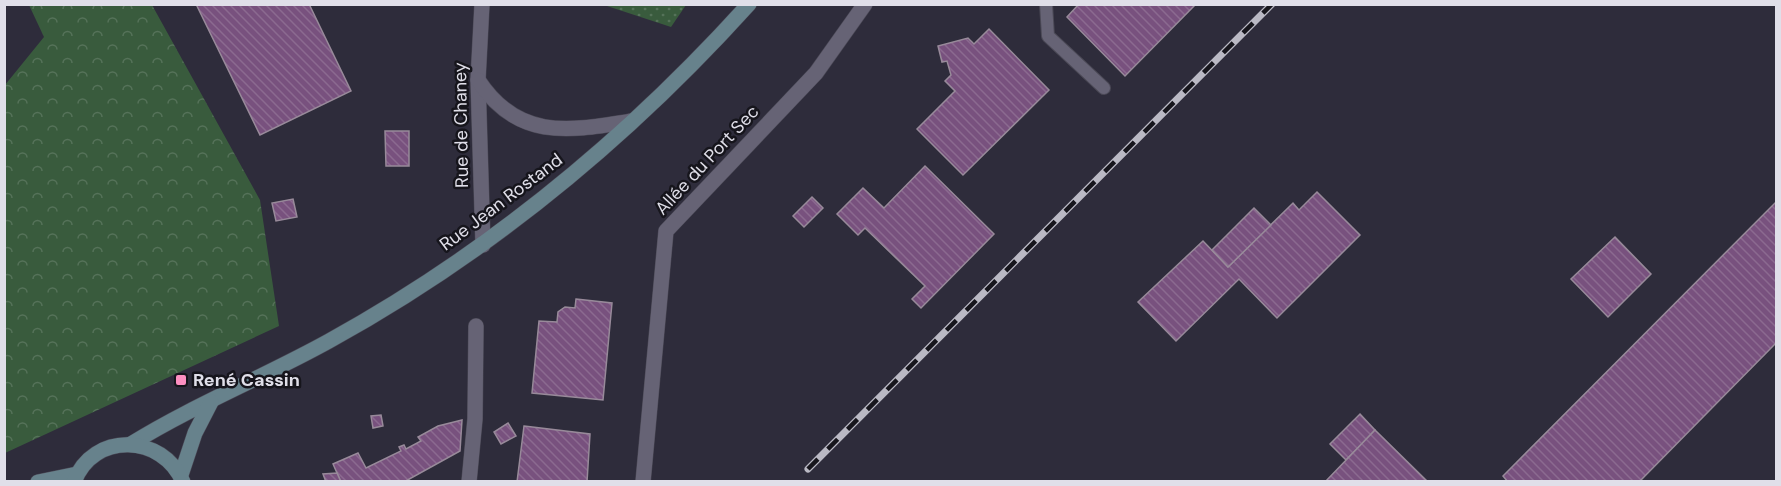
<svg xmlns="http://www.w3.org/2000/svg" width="1781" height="486" font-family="'DM Sans',sans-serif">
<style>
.grass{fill:url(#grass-dots)}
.forest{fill:url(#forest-crowns)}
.building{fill:url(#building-back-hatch);stroke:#988a9a;stroke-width:1.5}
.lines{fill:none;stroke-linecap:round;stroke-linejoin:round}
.service-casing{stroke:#4b4956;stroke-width:14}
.minor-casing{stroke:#4b4956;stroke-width:16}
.tertiary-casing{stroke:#4b4956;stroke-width:16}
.secondary-casing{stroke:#4b4956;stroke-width:16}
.service{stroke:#666375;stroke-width:12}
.minor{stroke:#666375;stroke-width:15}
.tertiary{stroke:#666375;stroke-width:15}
.secondary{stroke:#67828c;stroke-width:15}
.rail-casing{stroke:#bab9c4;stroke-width:7}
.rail{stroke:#16151c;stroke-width:4.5;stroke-dasharray:14;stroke-linecap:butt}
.poi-dot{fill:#fd8fc1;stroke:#16151c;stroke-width:2}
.labels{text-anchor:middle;stroke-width:5;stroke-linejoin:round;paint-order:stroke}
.street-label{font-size:18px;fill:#e0dfe9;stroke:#16151c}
.poi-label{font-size:18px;font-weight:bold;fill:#e0dfe9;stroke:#16151c;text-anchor:start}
</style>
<defs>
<pattern id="grass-dots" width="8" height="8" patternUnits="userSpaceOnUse" patternTransform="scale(1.5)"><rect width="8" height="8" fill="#395b3d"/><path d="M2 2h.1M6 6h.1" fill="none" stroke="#557259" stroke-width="1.8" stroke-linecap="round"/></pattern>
<pattern id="forest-crowns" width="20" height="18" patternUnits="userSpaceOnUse" patternTransform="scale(1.5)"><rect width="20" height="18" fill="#395b3d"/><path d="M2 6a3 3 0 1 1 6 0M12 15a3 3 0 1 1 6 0" fill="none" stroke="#557259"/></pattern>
<pattern id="building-back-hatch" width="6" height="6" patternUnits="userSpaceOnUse" patternTransform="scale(1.5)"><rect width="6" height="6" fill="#78517e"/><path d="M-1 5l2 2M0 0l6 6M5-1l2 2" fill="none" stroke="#8b6a90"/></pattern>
</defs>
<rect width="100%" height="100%" fill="#2e2c3b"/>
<path class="grass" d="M 604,5 L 686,4 L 686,5 L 671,27 Z"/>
<path class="forest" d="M 29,5 L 152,5 L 260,200 L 279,326 L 5,453 L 5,85 L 44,37 Z"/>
<g class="building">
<path d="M 196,4 L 309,4 L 351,91 L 260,135 Z"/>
<path d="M 1079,4 L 1196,4 L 1125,76 L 1067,17 Z"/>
<path d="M 989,29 L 1049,90 L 963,175 L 917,129 L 955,91 L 945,81 L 951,75 L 947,61 L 942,62 L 938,46 L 968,38 L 974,44 Z"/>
<path d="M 385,131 L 409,131 L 409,166 L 386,166 Z"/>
<path d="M 925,166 L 994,234 L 921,308 L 912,299 L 925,286 L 865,228 L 858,235 L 837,214 L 863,188 L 884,208 Z"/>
<path d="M 1317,192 L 1360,235 L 1277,318 L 1239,279 L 1176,341 L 1138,302 L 1203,241 L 1228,267 L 1293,203 L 1299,210 Z"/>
<path d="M 812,197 L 823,208 L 804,227 L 793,216 Z"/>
<path d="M 293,199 L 297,217 L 276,221 L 272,203 Z"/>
<path d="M 1776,202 L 1776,343 L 1639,482 L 1508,482 L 1503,476 Z"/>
<path d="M 1254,208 L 1271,225 L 1228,267 L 1212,250 Z"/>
<path d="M 1615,237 L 1651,274 L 1608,317 L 1571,279 Z"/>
<path d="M 576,299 L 612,303 L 603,400 L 532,393 L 539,321 L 557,322 L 558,312 L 565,307 L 575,308 Z"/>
<path d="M 1360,414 L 1375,430 L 1346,460 L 1330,444 Z"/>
<path d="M 381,415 L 383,426 L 373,428 L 371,416 Z"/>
<path d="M 462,420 L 460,451 L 404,482 L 341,482 L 333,464 L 358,453 L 366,468 L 401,451 L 399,447 L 404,445 L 406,449 L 421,441 L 418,437 L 438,426 Z"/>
<path d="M 508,423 L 516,436 L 501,444 L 494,432 Z"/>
<path d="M 524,426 L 590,434 L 587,482 L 517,482 Z"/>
<path d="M 1375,430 L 1428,482 L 1325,482 Z"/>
<path d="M 337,473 L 341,482 L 326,482 L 323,474 Z"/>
</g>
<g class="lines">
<defs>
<path id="service" d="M 1046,4 L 1048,36 L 1104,88"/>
<g id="minor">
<path d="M 469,482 L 475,419 L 476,326"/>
<path d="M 643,482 L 666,231 L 816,73 L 865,4"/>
</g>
<g id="tertiary">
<path d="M 482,4 L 478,80 L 483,245"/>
<path d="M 478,80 C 518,141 569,131 632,121"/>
</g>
<g id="secondary">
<path d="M 131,444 C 194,405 264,377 329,341 C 487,254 628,138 749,4"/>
<path d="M 181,475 L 195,433 L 211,402"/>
<path d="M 38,482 L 77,474"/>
<path d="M 74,482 C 93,431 163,434 183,482"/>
</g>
</defs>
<use href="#service" class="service-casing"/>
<use href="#minor" class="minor-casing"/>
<use href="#tertiary" class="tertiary-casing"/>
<use href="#secondary" class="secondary-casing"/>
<use href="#service" class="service"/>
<use href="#minor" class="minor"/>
<use href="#tertiary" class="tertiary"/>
<use href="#secondary" class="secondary"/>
<defs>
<path id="rail" d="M 808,469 L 1272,4"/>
</defs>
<use href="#rail" class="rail-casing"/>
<use href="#rail" class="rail"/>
</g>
<rect class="poi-dot" x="175" y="374" width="12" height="12" rx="3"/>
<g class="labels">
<g class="street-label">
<text transform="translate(461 125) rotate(-91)" y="6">Rue de Chaney</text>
<text transform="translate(707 160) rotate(-47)" y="6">Allée du Port Sec</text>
<text transform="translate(501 202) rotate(-37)" y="6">Rue Jean Rostand</text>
</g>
<g class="poi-label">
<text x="193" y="386">René Cassin</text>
</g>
</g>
<rect width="1781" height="486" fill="none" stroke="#e0dfe9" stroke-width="12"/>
</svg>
